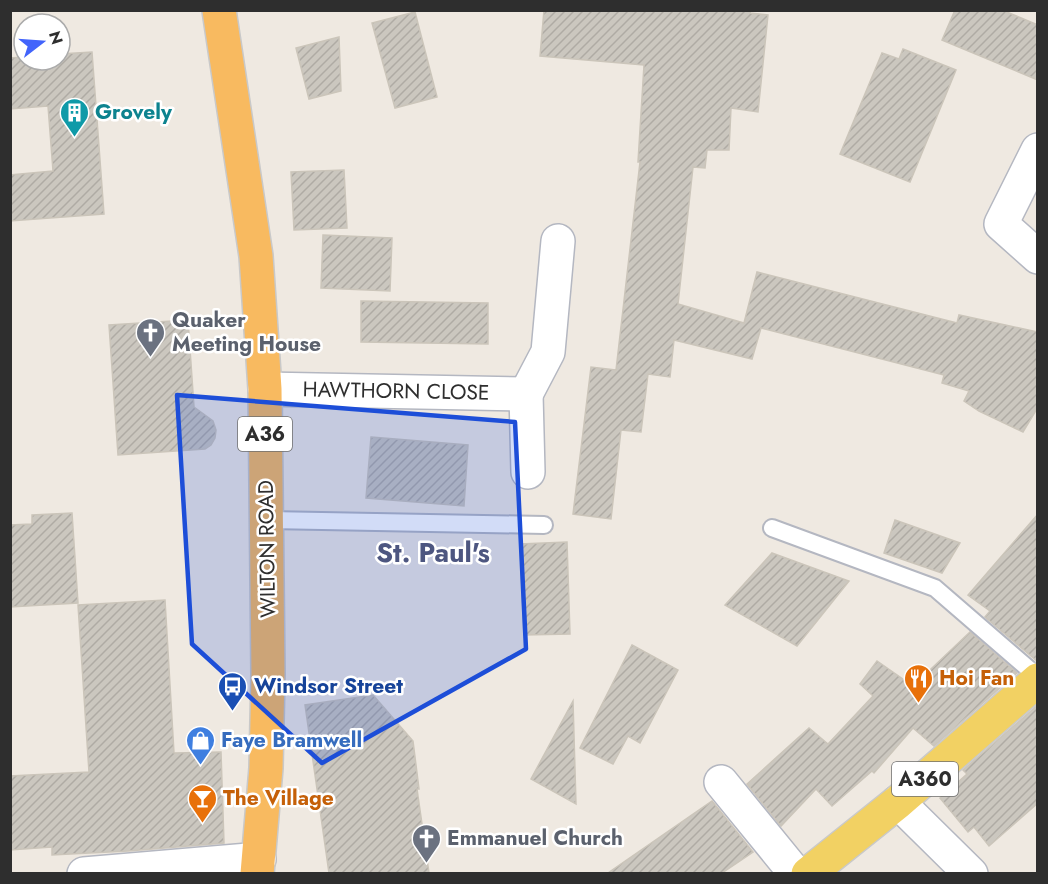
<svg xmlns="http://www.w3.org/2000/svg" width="1048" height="884" font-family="Jost,sans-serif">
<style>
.building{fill:url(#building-hatch);stroke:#cbc5ba;stroke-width:1.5}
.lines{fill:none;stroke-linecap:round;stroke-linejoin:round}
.service-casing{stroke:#b4b7c1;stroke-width:20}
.minor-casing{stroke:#b4b7c1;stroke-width:36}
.primary-casing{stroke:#c9c9c9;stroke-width:36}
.trunk-casing{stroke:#c9c9c9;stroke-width:36}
.service{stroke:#fff;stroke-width:16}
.minor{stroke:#fff;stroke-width:33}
.primary{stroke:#f2d163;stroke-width:33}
.trunk{stroke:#f8ba60;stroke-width:33}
.marked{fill:#1d4ed8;fill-opacity:0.2;stroke:#1d4ed8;stroke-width:4.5;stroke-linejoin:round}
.labels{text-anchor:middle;stroke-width:5;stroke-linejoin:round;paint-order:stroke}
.shield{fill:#fff;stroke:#6d6d6d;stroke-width:1.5}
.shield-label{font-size:20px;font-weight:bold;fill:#2e2e2e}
.culture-label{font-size:21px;font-weight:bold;fill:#0d838f;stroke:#fff;text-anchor:start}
.worship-label{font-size:21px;font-weight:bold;fill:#5b616d;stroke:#fff;text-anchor:start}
.street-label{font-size:21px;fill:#2e2e2e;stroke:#fff}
.food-label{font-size:21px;font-weight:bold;fill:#c56008;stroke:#fff;text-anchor:start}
.transit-label{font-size:21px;font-weight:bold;fill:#164399;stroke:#fff;text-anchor:start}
.shop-label{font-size:21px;font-weight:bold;fill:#366cbe;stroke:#fff;text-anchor:start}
.district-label{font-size:27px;font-weight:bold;fill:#4d5680;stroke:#fff}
</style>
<defs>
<pattern id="building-hatch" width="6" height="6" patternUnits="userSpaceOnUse" patternTransform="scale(1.5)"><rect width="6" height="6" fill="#cbc7bf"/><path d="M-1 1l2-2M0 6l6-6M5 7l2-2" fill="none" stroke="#afaba4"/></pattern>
</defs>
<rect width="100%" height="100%" fill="#efe9e1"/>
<g class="building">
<path d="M 544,10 L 751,10 L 750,13 L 768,15 L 758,112 L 731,108 L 729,150 L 707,150 L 705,168 L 693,167 L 678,304 L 744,323 L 757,272 L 957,323 L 959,315 L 1038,332 L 1038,407 L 1023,432 L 979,411 L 964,401 L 969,391 L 942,383 L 944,375 L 761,328 L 752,359 L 674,340 L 670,377 L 648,374 L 641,432 L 621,430 L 611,519 L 573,514 L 591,367 L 616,370 L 640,162 L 638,162 L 644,65 L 540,56 Z"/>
<path d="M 955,10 L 1002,10 L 1038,25 L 1038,80 L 942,40 Z"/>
<path d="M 415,12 L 437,97 L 395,108 L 372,23 Z"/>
<path d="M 339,37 L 341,91 L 309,99 L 296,48 Z"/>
<path d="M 903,49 L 956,70 L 910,182 L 840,154 L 882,53 L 899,59 Z"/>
<path d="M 92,52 L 104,214 L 10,221 L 10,175 L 53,171 L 48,106 L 10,109 L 10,58 L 24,57 L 24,60 L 60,60 L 60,54 Z"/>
<path d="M 344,170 L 347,228 L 294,230 L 291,172 Z"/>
<path d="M 323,235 L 392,238 L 390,291 L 321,288 Z"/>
<path d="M 361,301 L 488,303 L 488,344 L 361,342 Z"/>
<path d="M 188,320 L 194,407 L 213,421 L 216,430 L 215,438 L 211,445 L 205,449 L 118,455 L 109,325 Z"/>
<path d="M 371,437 L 468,445 L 464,506 L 366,498 Z"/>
<path d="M 72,513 L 78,603 L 10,607 L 10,525 L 32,524 L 32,515 Z"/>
<path d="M 1038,514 L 1038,662 L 985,617 L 990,611 L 968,595 Z"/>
<path d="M 895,520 L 960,543 L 942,573 L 884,553 Z"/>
<path d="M 567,542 L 570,634 L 524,635 L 520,544 Z"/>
<path d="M 772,553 L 849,581 L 797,646 L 725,605 Z"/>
<path d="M 165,600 L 174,753 L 221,752 L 224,843 L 128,851 L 52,855 L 52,847 L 10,850 L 10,776 L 89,772 L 78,605 Z"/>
<path d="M 970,632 L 1017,673 L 934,746 L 913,728 L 874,773 L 872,771 L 832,806 L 816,789 L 781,826 L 747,784 L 809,728 L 828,744 L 873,696 L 860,684 L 877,661 L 913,686 Z"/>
<path d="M 632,645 L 678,670 L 640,743 L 628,736 L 613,764 L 580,748 Z"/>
<path d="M 373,695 L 413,741 L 419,789 L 417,789 L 429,873 L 329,873 L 305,705 Z"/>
<path d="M 573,701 L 576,804 L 531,779 Z"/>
<path d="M 1038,705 L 1038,803 L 989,846 L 974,827 L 968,832 L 940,798 L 967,774 L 963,770 Z"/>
<path d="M 712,801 L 753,852 L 722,873 L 608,873 Z"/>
</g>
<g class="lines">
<defs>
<g id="service">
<path d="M 268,520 L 544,525"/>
<path d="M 772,528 L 935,588 L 1038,677"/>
</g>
<g id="minor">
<path d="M 1038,150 L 1001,224 L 1038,257"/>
<path d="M 265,389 L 526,394 L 548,352 L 558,241"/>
<path d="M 526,394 L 528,472"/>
<path d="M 721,782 L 796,874"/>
<path d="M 898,802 L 971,874"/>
<path d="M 84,874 L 259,859"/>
</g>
<path id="primary" d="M 808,874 L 898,802 L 1038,680"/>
<path id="trunk" d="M 219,10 L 256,256 L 265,389 L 268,674 L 266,768 L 257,874"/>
</defs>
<use href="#service" class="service-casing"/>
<use href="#minor" class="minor-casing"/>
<use href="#primary" class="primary-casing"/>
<use href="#trunk" class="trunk-casing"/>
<use href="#service" class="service"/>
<use href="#minor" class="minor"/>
<use href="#primary" class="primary"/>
<use href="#trunk" class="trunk"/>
</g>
<path class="marked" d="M 177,395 L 515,422 L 526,649 L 322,763 L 192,644 Z"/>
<defs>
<symbol id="building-pin" viewBox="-11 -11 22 30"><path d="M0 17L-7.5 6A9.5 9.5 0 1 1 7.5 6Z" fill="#0f9aa8" stroke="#fff"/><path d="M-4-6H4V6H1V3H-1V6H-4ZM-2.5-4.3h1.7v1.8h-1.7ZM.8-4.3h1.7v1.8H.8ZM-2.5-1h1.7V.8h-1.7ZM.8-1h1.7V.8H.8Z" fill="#fff"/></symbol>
<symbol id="church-pin" viewBox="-11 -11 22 30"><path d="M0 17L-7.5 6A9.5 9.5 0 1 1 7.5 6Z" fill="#6b7280" stroke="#fff"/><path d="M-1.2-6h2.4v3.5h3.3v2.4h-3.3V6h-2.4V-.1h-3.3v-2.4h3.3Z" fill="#fff"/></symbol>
<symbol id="restaurant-pin" viewBox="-11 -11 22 30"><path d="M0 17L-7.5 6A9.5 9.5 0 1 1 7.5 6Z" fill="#e8710a" stroke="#fff"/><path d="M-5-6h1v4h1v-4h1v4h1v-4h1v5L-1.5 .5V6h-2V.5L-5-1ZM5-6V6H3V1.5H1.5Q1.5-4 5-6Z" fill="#fff"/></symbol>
<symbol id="bus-pin" viewBox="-11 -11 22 30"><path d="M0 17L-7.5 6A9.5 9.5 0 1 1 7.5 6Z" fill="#1a4fb4" stroke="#fff"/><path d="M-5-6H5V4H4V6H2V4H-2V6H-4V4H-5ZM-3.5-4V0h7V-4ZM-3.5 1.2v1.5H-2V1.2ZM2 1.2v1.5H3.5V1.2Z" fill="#fff"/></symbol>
<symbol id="shop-pin" viewBox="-11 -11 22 30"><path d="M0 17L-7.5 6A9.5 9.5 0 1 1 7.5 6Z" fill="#3f7fe0" stroke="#fff"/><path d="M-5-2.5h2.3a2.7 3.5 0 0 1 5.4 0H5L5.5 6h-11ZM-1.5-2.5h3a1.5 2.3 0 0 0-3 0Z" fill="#fff"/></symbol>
<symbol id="bar-pin" viewBox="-11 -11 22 30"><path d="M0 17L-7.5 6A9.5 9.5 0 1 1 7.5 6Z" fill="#e8710a" stroke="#fff"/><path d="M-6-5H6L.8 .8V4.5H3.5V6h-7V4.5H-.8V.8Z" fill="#fff"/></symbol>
</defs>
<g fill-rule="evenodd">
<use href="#building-pin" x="58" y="96" width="33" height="45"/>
<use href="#church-pin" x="134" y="316" width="33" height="45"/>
<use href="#restaurant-pin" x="902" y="662" width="33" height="45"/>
<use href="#bus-pin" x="216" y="670" width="33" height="45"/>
<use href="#shop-pin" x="184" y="724" width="33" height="45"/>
<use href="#bar-pin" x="186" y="782" width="33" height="45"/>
<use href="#church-pin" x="410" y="822" width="33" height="45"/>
</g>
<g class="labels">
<g class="shield">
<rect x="238" y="417" width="54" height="34" rx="4.5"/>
<rect x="892" y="762" width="66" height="34" rx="4.5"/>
</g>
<g class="shield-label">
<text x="265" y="441">A36</text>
<text x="925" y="786">A360</text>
</g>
<g class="culture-label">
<text x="95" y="119">Grovely</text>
</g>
<g class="worship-label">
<text x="172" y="327">Quaker<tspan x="172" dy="24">Meeting House</tspan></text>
<text x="447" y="845">Emmanuel Church</text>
</g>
<g class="street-label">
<text transform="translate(396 391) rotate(1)" y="7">HAWTHORN CLOSE</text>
<text transform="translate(267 549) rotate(-91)" y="7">WILTON ROAD</text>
</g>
<g class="food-label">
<text x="939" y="685">Hoi Fan</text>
<text x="223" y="805">The Village</text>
</g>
<g class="transit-label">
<text x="254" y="693">Windsor Street</text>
</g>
<g class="shop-label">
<text x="221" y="747">Faye Bramwell</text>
</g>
<g class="district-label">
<text x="433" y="562">St. Paul's</text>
</g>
</g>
<rect width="1048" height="884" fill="none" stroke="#2e2e2e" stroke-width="24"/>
<g transform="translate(42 42) rotate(73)"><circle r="28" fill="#ffffff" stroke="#ababab" stroke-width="1.5"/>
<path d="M0-4.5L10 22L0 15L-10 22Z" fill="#4264fb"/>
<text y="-9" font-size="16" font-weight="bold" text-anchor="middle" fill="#2e2e2e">N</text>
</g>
</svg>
